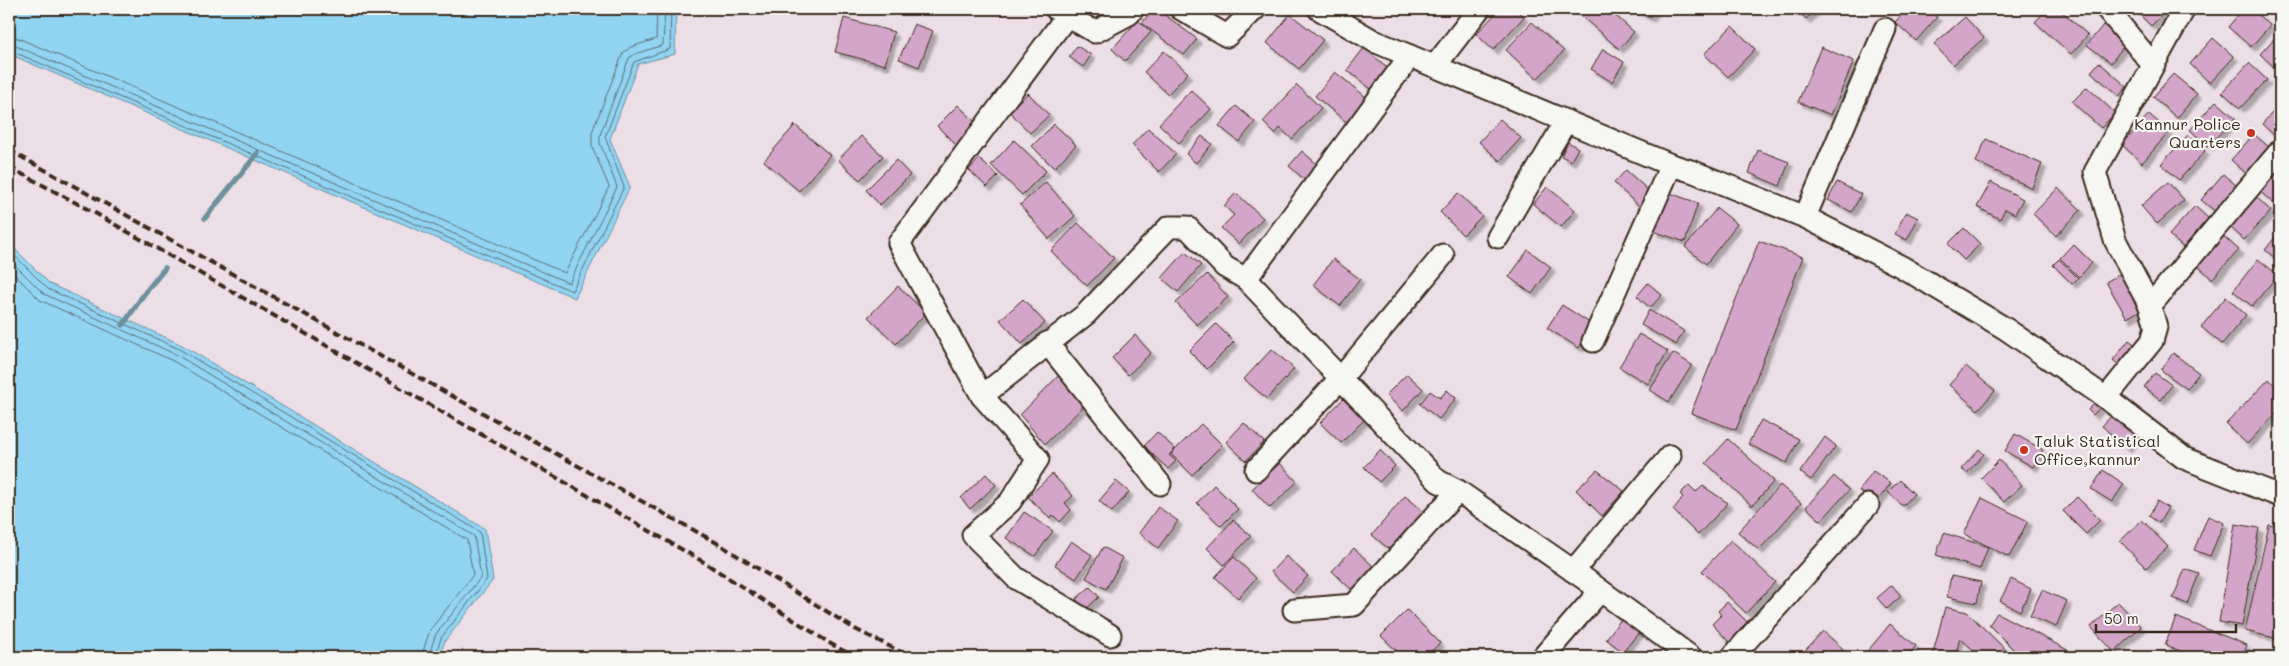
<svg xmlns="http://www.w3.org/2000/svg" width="2289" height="666" font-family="Mali,sans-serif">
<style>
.water{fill:#90d4f2;stroke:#6e909d}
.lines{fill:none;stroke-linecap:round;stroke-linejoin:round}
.shore{stroke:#5d6e73;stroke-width:1}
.stream{stroke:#6e909d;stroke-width:5.5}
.building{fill:#d3a6c9;stroke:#3b2a1e;filter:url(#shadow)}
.minor-casing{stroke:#3b2a1e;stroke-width:25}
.minor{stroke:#f6f6f2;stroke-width:21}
.rail{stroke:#3b2a1e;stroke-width:4;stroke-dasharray:8 4;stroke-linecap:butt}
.poi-dot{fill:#c8321e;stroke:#f6f6f2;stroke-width:2}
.labels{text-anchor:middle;stroke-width:4.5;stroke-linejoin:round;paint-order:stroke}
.poi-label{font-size:16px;fill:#3b2a1e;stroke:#f6f6f2;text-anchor:end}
</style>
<defs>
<filter id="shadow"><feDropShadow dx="4.5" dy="4.5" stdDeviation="1" flood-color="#0004"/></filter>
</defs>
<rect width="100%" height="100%" fill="#ecdee6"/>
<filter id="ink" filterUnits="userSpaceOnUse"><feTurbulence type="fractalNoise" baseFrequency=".02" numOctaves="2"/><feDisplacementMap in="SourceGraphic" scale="10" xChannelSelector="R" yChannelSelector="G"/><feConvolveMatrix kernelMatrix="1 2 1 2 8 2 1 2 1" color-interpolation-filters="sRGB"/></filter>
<g filter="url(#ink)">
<g class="water">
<path d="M 9,9 L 676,9 L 675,54 L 638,64 L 610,139 L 630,187 L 575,298 L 9,54 Z"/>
<path d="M 9,243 L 50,284 L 182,345 L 485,529 L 493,580 L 445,641 L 439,657 L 9,657 Z"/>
</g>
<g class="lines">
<g class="shore">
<path d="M 9,36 L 18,38 L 565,273 L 609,187 L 592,146 L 592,132 L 623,53 L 631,47 L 656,39 L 657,9"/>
<path d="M 9,43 L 569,283 L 617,187 L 600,143 L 600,135 L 629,58 L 635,54 L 663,45 L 665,9"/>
<path d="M 9,50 L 572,291 L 624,187 L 605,137 L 634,62 L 670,49 L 671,9"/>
<path d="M 9,250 L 48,289 L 179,349 L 480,532 L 487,579 L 441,638 L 435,657"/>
<path d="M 9,259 L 44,294 L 177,355 L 474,536 L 481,577 L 436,634 L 428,657"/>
<path d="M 9,269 L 40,300 L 173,361 L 467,540 L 473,575 L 430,630 L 421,657"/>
</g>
<g class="stream">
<path d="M 205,218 L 258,153"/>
<path d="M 123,325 L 144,294 L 165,268"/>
</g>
</g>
<g class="building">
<path d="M 1153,9 L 1157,9 L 1197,39 L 1184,55 L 1142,23 Z"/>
<path d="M 1500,9 L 1515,9 L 1524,17 L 1493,50 L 1476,34 Z"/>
<path d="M 1585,9 L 1608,9 L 1634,32 L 1619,49 L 1580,15 Z"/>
<path d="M 1634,9 L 1655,9 L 1650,18 Z"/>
<path d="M 1796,9 L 1816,9 L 1806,19 Z"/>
<path d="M 1907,9 L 1927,9 L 1937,17 L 1916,41 L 1895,22 Z"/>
<path d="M 2047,9 L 2059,9 L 2088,35 L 2071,54 L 2035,22 Z"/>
<path d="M 2134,9 L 2168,9 L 2151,26 Z"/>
<path d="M 2243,9 L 2251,9 L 2270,25 L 2251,47 L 2228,27 Z"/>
<path d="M 1290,14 L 1323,40 L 1299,69 L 1267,43 Z"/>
<path d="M 1965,17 L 1984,38 L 1953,65 L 1934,44 Z"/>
<path d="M 844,18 L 894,32 L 885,65 L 835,52 Z"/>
<path d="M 1138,20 L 1151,32 L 1125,61 L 1112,49 Z"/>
<path d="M 1532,22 L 1564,51 L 1537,79 L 1506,50 Z"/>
<path d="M 914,24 L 933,31 L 919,67 L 899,59 Z"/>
<path d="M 2103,25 L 2126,43 L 2111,63 L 2087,45 Z"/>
<path d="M 1732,26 L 1755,49 L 1728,77 L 1704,54 Z"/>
<path d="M 2280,32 L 2280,67 L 2277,70 L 2260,54 Z"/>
<path d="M 2213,38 L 2234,57 L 2210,83 L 2190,64 Z"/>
<path d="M 1077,46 L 1091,55 L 1083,67 L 1069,57 Z"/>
<path d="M 1821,47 L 1854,61 L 1831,115 L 1798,102 Z"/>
<path d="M 1364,48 L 1393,72 L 1376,93 L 1347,70 Z"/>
<path d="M 1603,49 L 1624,62 L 1612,82 L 1591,69 Z"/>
<path d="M 1164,51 L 1188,73 L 1168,94 L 1144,72 Z"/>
<path d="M 2099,62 L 2127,87 L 2119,96 L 2091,72 Z"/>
<path d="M 2249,63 L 2267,80 L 2240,108 L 2222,92 Z"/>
<path d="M 1335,72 L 1372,102 L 1351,126 L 1315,96 Z"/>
<path d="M 2173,74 L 2197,94 L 2177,118 L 2153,97 Z"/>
<path d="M 1297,85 L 1321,108 L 1292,139 L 1280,128 L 1275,134 L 1263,122 Z"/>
<path d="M 2087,87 L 2115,113 L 2101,128 L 2072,102 Z"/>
<path d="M 1191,90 L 1211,109 L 1179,143 L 1159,124 Z"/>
<path d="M 1028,93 L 1049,115 L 1030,133 L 1009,111 Z"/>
<path d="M 2216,101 L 2235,118 L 2208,146 L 2190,130 Z"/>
<path d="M 2280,104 L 2280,138 L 2279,140 L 2262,124 Z"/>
<path d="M 958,105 L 980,127 L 959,148 L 937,126 Z"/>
<path d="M 1236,106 L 1255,122 L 1239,142 L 1219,126 Z"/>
<path d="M 2149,114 L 2169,132 L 2142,163 L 2122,145 Z"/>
<path d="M 1500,119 L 1521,138 L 1500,161 L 1479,142 Z"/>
<path d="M 1054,124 L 1076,145 L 1054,168 L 1032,146 Z"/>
<path d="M 795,125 L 830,155 L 799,191 L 764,161 Z"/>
<path d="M 1148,128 L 1176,154 L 1159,172 L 1132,145 Z"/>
<path d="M 2254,134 L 2272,150 L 2249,176 L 2231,160 Z"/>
<path d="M 2188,135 L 2205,151 L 2179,180 L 2161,164 Z"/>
<path d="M 861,136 L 883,156 L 860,180 L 838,160 Z"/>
<path d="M 1202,136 L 1212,144 L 1196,163 L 1186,154 Z"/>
<path d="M 1986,139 L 2042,164 L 2032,188 L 1976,162 Z"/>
<path d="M 1014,140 L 1046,171 L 1022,195 L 991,165 Z"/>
<path d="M 1568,142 L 1578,148 L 1571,161 L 1561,156 Z"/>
<path d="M 1758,150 L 1789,162 L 1780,186 L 1749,173 Z"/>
<path d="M 1302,151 L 1319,166 L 1306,181 L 1289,166 Z"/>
<path d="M 979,159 L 998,176 L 987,187 L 969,170 Z"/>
<path d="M 896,160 L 910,175 L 880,205 L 866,190 Z"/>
<path d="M 2280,160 L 2280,196 L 2273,203 L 2255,187 Z"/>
<path d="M 1626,170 L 1652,194 L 1640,207 L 1614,183 Z"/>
<path d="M 2223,174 L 2238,187 L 2216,212 L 2201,200 Z"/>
<path d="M 1046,182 L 1075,216 L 1049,239 L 1020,205 Z"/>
<path d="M 1837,182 L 1861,194 L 1852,212 L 1828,200 Z"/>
<path d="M 1991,182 L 2023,199 L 2015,214 L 2005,209 L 2000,219 L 1977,207 Z"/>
<path d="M 2168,182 L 2184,200 L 2157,224 L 2141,206 Z"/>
<path d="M 1547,187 L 1575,210 L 1561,227 L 1533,204 Z"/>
<path d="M 2058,188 L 2081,210 L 2056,236 L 2033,214 Z"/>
<path d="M 1667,192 L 1698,203 L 1685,242 L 1653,231 Z"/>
<path d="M 1236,193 L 1263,218 L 1239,244 L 1221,228 L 1234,215 L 1224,206 Z"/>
<path d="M 1458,193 L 1482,216 L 1463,235 L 1440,212 Z"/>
<path d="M 2253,194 L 2271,211 L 2244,240 L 2226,223 Z"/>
<path d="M 2195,206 L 2212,222 L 2186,250 L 2169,235 Z"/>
<path d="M 1717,208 L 1737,224 L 1706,264 L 1685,247 Z"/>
<path d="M 1906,212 L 1918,218 L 1907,240 L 1895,234 Z"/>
<path d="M 1078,223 L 1114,258 L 1087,286 L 1051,251 Z"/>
<path d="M 1964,228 L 1980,244 L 1964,260 L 1948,244 Z"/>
<path d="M 2280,231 L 2280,262 L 2265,250 Z"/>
<path d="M 2221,234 L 2239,250 L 2212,279 L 2194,262 Z"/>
<path d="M 1759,241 L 1803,257 L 1736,430 L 1691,413 Z"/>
<path d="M 2073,244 L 2092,263 L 2079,277 L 2060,258 Z"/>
<path d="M 1528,250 L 1551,267 L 1532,294 L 1509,277 Z"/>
<path d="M 1185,252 L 1201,265 L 1178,292 L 1162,278 Z"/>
<path d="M 1333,259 L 1360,279 L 1340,306 L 1313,285 Z"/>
<path d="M 2059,259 L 2078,278 L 2072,284 L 2053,265 Z"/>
<path d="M 2258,259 L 2278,275 L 2252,306 L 2233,291 Z"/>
<path d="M 2123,272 L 2144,308 L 2127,318 L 2106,282 Z"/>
<path d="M 1207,274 L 1228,297 L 1197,325 L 1176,303 Z"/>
<path d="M 1648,283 L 1662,295 L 1650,308 L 1637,296 Z"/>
<path d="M 898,286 L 926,313 L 896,344 L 868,317 Z"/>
<path d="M 2226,297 L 2246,315 L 2222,344 L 2201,327 Z"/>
<path d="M 1023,299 L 1045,323 L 1022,344 L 1000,320 Z"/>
<path d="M 1562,305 L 1593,325 L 1579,348 L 1547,328 Z"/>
<path d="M 1649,310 L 1684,331 L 1676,345 L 1641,325 Z"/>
<path d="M 1216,324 L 1234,342 L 1207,369 L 1189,351 Z"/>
<path d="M 1639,334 L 1668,351 L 1648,384 L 1619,367 Z"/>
<path d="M 1135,335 L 1151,353 L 1128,375 L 1112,358 Z"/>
<path d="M 2129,340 L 2142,350 L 2126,371 L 2113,360 Z"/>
<path d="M 1272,349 L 1294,369 L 1267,399 L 1244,379 Z"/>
<path d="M 1673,353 L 1692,365 L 1669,402 L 1650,390 Z"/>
<path d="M 2173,353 L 2199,373 L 2187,389 L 2161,370 Z"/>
<path d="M 1966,366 L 1995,391 L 1978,410 L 1949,385 Z"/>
<path d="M 1061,373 L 1090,400 L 1045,444 L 1020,415 Z"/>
<path d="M 2155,373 L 2172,385 L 2161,400 L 2144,387 Z"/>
<path d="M 1407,374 L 1423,389 L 1403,411 L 1386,395 Z"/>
<path d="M 2269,379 L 2280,391 L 2280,409 L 2247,444 L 2226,424 Z"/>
<path d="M 1447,390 L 1456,398 L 1439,419 L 1420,404 L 1430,391 L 1440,398 Z"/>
<path d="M 2101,397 L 2106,401 L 2093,415 L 2088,410 Z"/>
<path d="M 1343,399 L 1364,420 L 1341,443 L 1320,423 Z"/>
<path d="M 2116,411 L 2140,433 L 2126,448 L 2102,426 Z"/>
<path d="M 1761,420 L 1799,439 L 1787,463 L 1748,444 Z"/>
<path d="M 1244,423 L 1264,442 L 1246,461 L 1226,442 Z"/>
<path d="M 1201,424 L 1222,445 L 1192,475 L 1171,454 Z"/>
<path d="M 1157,432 L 1175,449 L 1169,455 L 1176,461 L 1168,469 L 1144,446 Z"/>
<path d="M 2015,434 L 2043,450 L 2033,467 L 2005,451 Z"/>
<path d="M 1825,437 L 1836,446 L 1811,480 L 1800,472 Z"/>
<path d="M 1728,439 L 1774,481 L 1752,506 L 1706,463 Z"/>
<path d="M 1979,449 L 1984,454 L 1967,473 L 1961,469 Z"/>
<path d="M 1380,450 L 1395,466 L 1379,482 L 1364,467 Z"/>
<path d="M 1999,460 L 2022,485 L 2004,502 L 1981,478 Z"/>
<path d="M 1280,463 L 1297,482 L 1270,508 L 1252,489 Z"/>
<path d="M 1597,470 L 1624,491 L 1602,516 L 1576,490 Z"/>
<path d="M 2103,470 L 2124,484 L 2112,502 L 2091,489 Z"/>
<path d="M 1873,471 L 1891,483 L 1876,503 L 1859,491 Z"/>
<path d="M 986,474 L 996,485 L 970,509 L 961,498 Z"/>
<path d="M 1052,474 L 1073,496 L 1065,503 L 1071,510 L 1060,522 L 1053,515 L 1050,518 L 1028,497 Z"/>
<path d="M 1834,476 L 1849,490 L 1821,521 L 1806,507 Z"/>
<path d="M 1900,480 L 1914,494 L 1903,506 L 1888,492 Z"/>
<path d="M 1116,481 L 1129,492 L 1112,512 L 1099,501 Z"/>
<path d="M 1214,485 L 1238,509 L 1221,526 L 1197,503 Z"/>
<path d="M 1689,485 L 1696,492 L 1703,486 L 1728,503 L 1698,535 L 1673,510 L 1683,497 L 1680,494 Z"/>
<path d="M 1780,485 L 1801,503 L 1759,550 L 1738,532 Z"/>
<path d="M 1405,496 L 1427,514 L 1395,554 L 1372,535 Z"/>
<path d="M 2077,497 L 2100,520 L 2086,534 L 2063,511 Z"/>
<path d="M 1982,498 L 2028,521 L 2009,557 L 1964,534 Z"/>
<path d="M 2157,501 L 2168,508 L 2159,523 L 2149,516 Z"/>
<path d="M 1158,507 L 1178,521 L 1158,548 L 1139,533 Z"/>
<path d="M 1024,512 L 1053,531 L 1035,556 L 1006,538 Z"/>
<path d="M 2208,516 L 2224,523 L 2210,556 L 2194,550 Z"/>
<path d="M 1233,520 L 1251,536 L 1224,565 L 1207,548 Z"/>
<path d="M 2142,520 L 2168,547 L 2146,568 L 2120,541 Z"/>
<path d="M 2235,524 L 2259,528 L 2242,626 L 2219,622 Z"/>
<path d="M 2269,525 L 2280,527 L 2280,615 L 2275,638 L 2245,631 Z"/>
<path d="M 1944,533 L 1988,547 L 1980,569 L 1936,555 Z"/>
<path d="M 1731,540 L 1775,582 L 1746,613 L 1702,571 Z"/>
<path d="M 1071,541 L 1092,555 L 1076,579 L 1055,565 Z"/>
<path d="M 1103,547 L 1123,558 L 1106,589 L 1086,578 Z"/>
<path d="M 1354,548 L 1378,571 L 1356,594 L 1332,571 Z"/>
<path d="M 1286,556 L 1308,576 L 1293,592 L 1271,572 Z"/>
<path d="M 1234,557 L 1256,578 L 1238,598 L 1215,577 Z"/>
<path d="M 2185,569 L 2199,574 L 2187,604 L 2173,598 Z"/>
<path d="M 1951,576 L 1981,582 L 1977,603 L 1947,597 Z"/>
<path d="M 2011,579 L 2031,589 L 2020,611 L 2000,601 Z"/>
<path d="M 1892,585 L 1901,596 L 1887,609 L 1877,598 Z"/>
<path d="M 1090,587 L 1099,597 L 1085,610 L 1076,599 Z"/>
<path d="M 2042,590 L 2067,601 L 2056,627 L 2030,616 Z"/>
<path d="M 1727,602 L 1747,622 L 1741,628 L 1742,631 L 1730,643 L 1712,624 L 1721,615 L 1718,611 Z"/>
<path d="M 2118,602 L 2141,627 L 2114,652 L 2091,627 Z"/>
<path d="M 1945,607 L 1967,612 L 2013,657 L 1981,657 L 1960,638 L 1955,657 L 1932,657 Z"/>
<path d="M 1407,610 L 1440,643 L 1425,657 L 1403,657 L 1381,636 Z"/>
<path d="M 1997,613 L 2081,657 L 2024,657 L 2019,655 L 1989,625 Z"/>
<path d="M 2176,617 L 2247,645 L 2242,657 L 2195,657 L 2165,645 Z"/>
<path d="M 1622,618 L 1640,631 L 1623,652 L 1606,639 Z"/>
<path d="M 1890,624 L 1916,646 L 1907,657 L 1871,657 L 1866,653 Z"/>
<path d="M 1823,631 L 1843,649 L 1836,657 L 1799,657 Z"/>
</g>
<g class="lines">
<defs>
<g id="minor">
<path d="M 1056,9 L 1095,32 L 1129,14 L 1133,9"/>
<path d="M 1181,9 L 1227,36 L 1255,9"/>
<path d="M 1319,9 L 1374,41 L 1671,165 L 1694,172 L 1805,217 L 1902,267 L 2006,329 L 2106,398"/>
<path d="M 2107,9 L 2153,65"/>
<path d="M 2184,9 L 2095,172 L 2115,240 L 2150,306 L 2156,327 L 2152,341 L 2106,398 L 2184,458 L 2280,496"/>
<path d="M 1066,17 L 899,243 L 982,396 L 1038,459 L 1010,502 L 973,535 L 1016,578 L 1110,635"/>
<path d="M 1435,66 L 1479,9"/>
<path d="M 1805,217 L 1885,29"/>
<path d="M 1498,237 L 1566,121"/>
<path d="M 1246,279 L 1438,481 L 1458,491 L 1585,579 L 1691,657"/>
<path d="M 2150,306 L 2280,151"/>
<path d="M 1593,341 L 1671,165"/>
<path d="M 1047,343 L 1160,484"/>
<path d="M 982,396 L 1086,314 L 1169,227 L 1187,227 L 1225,267 L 1246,279 L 1410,56"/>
<path d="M 1256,470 L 1341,378 L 1443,255"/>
<path d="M 1573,571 L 1670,456"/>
<path d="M 1294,610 L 1354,605 L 1458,491"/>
<path d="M 1543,657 L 1600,591"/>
<path d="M 1732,657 L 1868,505"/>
</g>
</defs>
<use href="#minor" class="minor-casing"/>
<use href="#minor" class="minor"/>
<g class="rail">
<path d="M 9,150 L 717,543 L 855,629 L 911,657"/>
<path d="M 9,167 L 95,213 L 702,561 L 831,644 L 855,657"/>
</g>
</g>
</g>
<g class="poi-dot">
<circle cx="2251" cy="133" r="5"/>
<circle cx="2024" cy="450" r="5"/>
</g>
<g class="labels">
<g class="poi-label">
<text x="2241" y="130">Kannur Police<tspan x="2241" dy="18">Quarters</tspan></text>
<text x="2034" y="447" text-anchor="start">Taluk Statistical<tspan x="2034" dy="18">Office,kannur</tspan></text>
</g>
</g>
<rect width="2289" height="666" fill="none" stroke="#f6f6f2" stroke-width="30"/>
<rect x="15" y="15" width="2259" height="636" fill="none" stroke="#3b2a1e" stroke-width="2" filter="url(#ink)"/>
<path d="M2096 624v8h140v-8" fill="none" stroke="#3b2a1e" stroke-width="2.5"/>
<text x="2104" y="624" font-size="15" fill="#3b2a1e" stroke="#f6f6f2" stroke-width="4" paint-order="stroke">50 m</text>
</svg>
